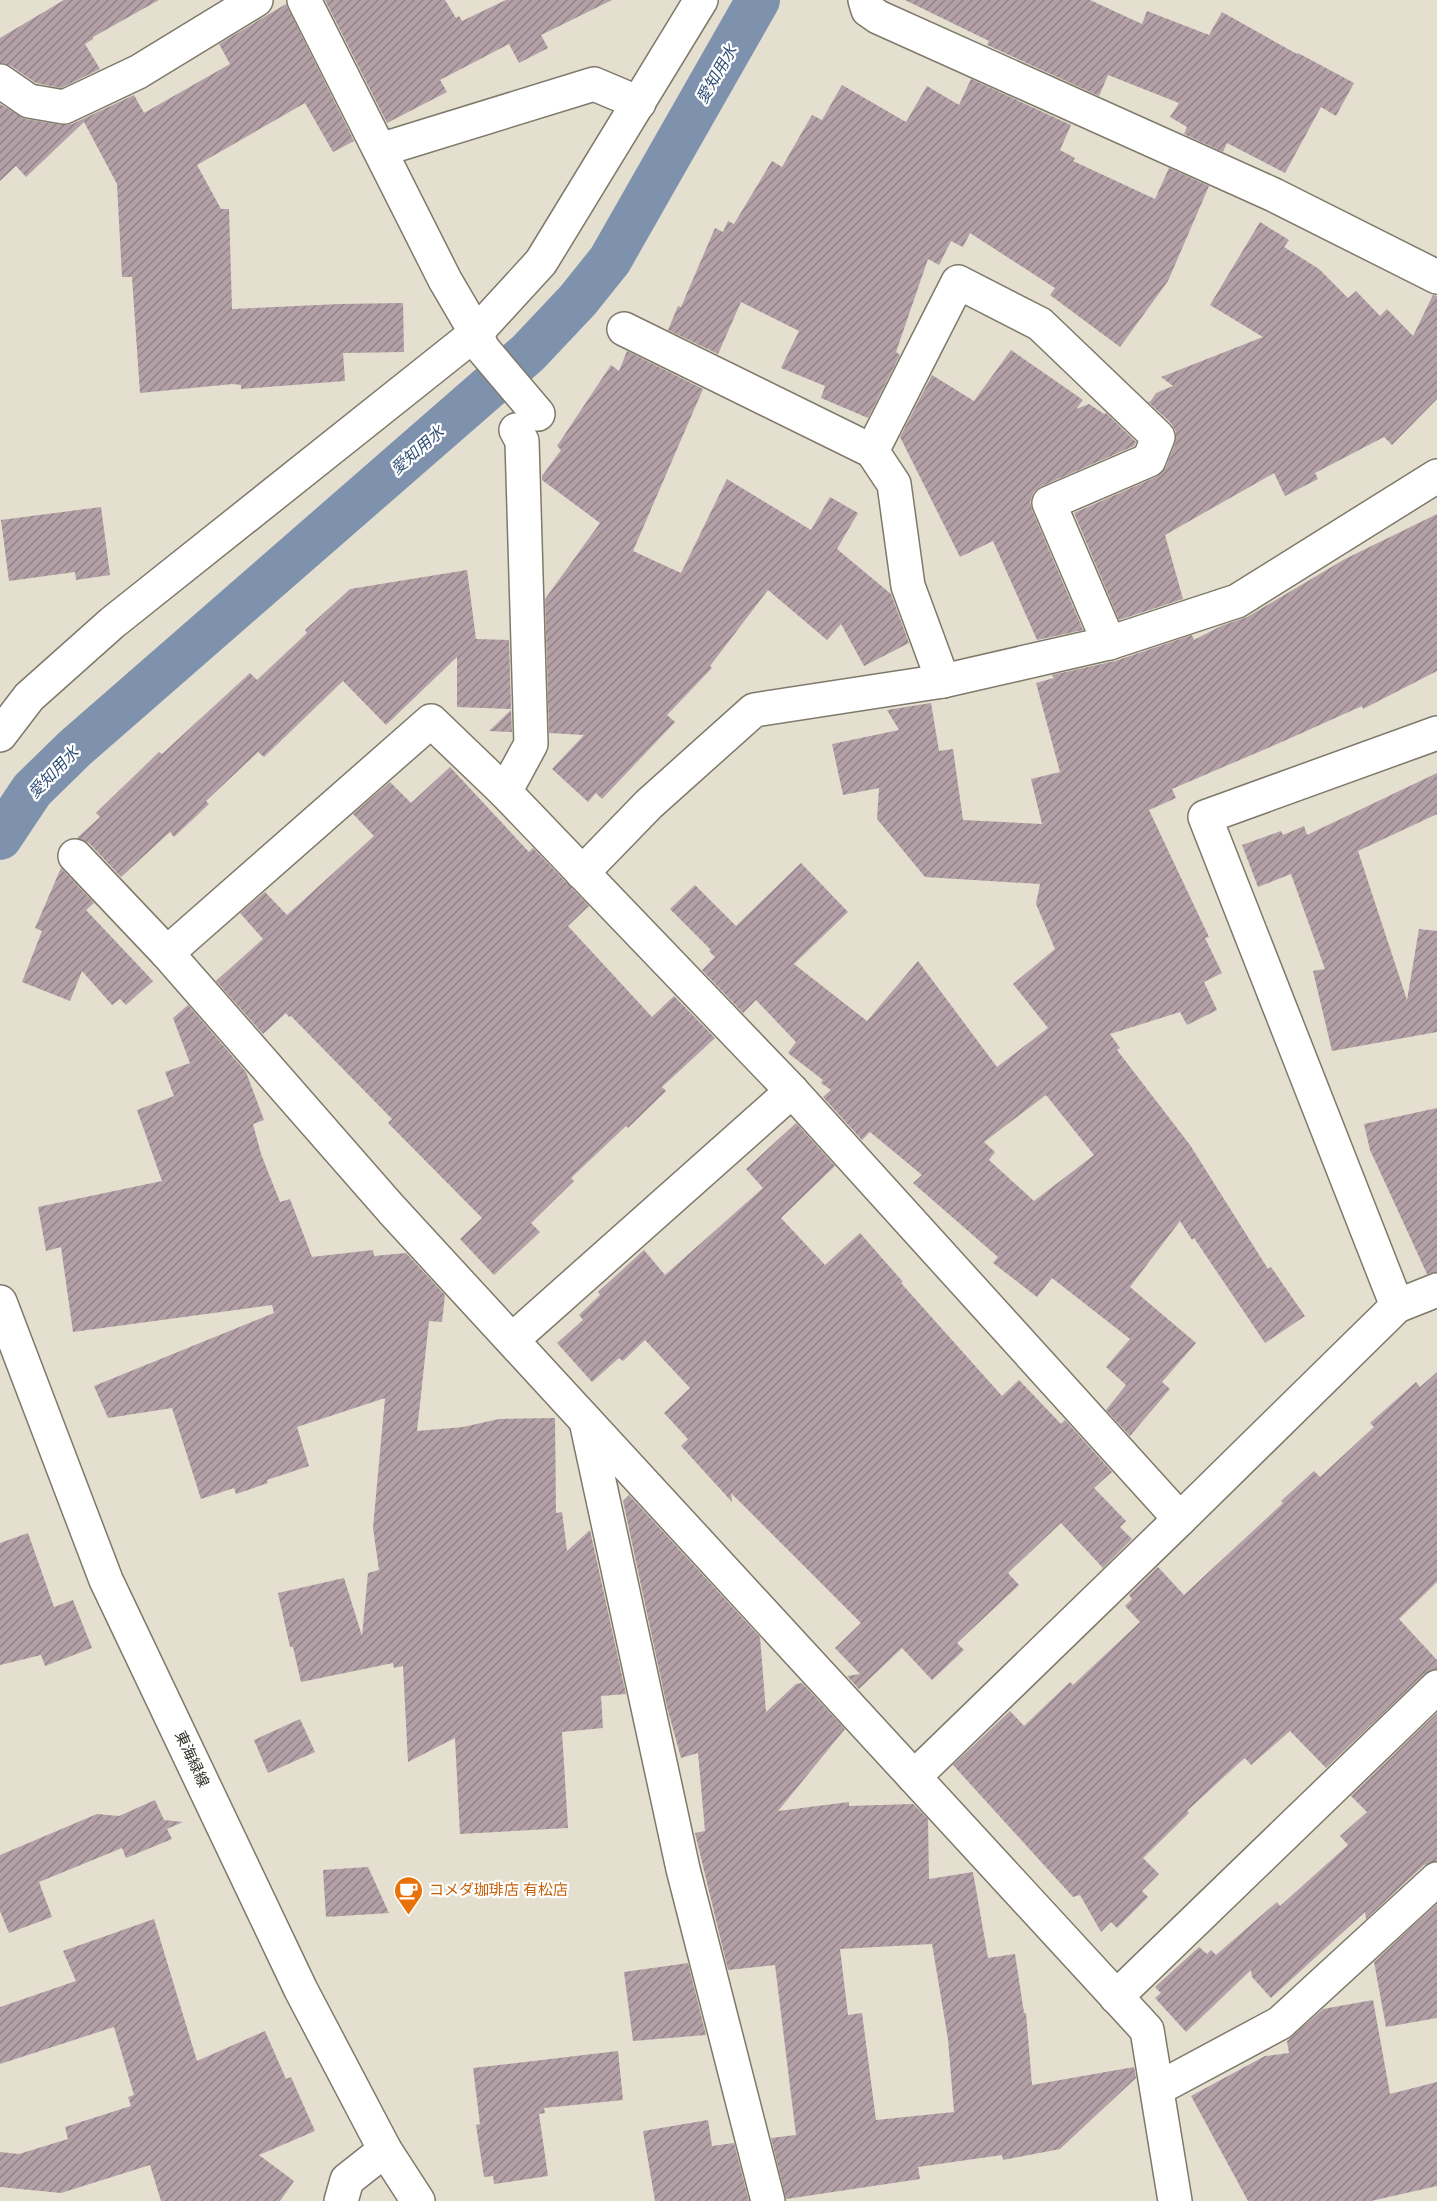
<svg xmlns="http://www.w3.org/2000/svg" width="1437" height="2201" font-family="'Fira Sans','Noto Sans JP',sans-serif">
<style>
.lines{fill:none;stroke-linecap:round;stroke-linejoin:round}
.canal{stroke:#7e92ad;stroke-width:44}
.building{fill:url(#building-hatch);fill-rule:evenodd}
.minor-casing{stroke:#7e796a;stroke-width:36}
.secondary-casing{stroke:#7e796a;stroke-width:36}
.minor{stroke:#fff;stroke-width:33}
.secondary{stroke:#fff;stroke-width:33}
.labels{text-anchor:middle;stroke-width:4.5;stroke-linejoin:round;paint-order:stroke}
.street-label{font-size:15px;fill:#2e2c25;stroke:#fff}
.food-label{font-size:15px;fill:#c56008;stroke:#fff;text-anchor:start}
.water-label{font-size:16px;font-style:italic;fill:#325078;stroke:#fff}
</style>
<defs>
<pattern id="building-hatch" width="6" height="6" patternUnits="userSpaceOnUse" patternTransform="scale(1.5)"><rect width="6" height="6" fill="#b3a1a7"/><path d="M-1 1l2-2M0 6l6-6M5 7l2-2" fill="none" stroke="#928388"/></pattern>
</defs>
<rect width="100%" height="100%" fill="#e4dfce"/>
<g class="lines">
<path class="canal" d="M 0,838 L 32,790 L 75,748 L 528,353 L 578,300 L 610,260 L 758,0"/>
</g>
<g class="building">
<path d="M 64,0 L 159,0 L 93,37 L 93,39 L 85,44 L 100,69 L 61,88 L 36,83 L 11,66 L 0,63 L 0,38 Z"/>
<path d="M 325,0 L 445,0 L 456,18 L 459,16 L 462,21 L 506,0 L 612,0 L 541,35 L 548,48 L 519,63 L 509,44 L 440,80 L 447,92 L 387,123 Z"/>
<path d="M 905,0 L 1090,0 L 1142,24 L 1147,11 L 1209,35 L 1222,12 L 1297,54 L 1298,53 L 1354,83 L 1336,116 L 1321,107 L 1285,173 L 1227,143 L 1223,152 L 1184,134 L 1187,127 L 1170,117 L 1179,103 L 1108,75 L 1099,96 L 987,45 L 989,41 Z"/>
<path d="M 286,4 L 354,141 L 333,152 L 305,103 L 197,165 L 221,209 L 229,209 L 232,309 L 340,304 L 403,303 L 404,352 L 343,353 L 345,381 L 241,389 L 241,385 L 233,384 L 140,393 L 132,277 L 122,277 L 117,184 L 84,122 L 26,177 L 16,166 L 0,181 L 0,104 L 25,119 L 62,125 L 72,124 L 134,95 L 144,113 L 230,64 L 219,44 Z"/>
<path d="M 971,79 L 1071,125 L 1060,150 L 1075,158 L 1073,161 L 1155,199 L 1169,168 L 1209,186 L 1168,281 L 1120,347 L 1050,295 L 1055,288 L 970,233 L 963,247 L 951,241 L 939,265 L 928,259 L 896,352 L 900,355 L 868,418 L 821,398 L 825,386 L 781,368 L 799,331 L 741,302 L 718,354 L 668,330 L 678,306 L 681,307 L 715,228 L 723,232 L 728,221 L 734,224 L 772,161 L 782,167 L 812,115 L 822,120 L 842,85 L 906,122 L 927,86 L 959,105 Z"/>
<path d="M 1260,222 L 1289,240 L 1284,247 L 1319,269 L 1348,298 L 1356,291 L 1380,316 L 1387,309 L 1413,336 L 1433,295 L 1437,296 L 1437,399 L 1392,445 L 1384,437 L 1315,473 L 1318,479 L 1285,496 L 1274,473 L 1165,535 L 1183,599 L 1119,620 L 1074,513 L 1156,477 L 1166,467 L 1175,444 L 1176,432 L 1171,423 L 1147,401 L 1150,402 L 1156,393 L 1173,386 L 1161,377 L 1263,337 L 1210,305 Z"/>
<path d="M 1011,350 L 1083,400 L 1076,409 L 1089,404 L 1104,414 L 1106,413 L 1136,442 L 1134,446 L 1042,486 L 1034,492 L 1030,501 L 1032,510 L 1083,630 L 1037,640 L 993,541 L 960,557 L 900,437 L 932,375 L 974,401 Z"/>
<path d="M 627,351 L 703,389 L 633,551 L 681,573 L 727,479 L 811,530 L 830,497 L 858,513 L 837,549 L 891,594 L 909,643 L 864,666 L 841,624 L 827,640 L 768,590 L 710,666 L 712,668 L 667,715 L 675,722 L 602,799 L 596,793 L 588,802 L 552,769 L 584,735 L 549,733 L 545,599 L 600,523 L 542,480 L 542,476 L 561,450 L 557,446 L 611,365 L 619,371 Z"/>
<path d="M 101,507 L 110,575 L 76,580 L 75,572 L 9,581 L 1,520 Z"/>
<path d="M 1437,514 L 1437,671 L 1363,709 L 1362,706 L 1284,741 L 1172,789 L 1176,798 L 1149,810 L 1209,937 L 1205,938 L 1222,973 L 1204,982 L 1217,1010 L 1187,1025 L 1180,1012 L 1110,1034 L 1120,1048 L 1117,1050 L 1190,1145 L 1268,1269 L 1271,1267 L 1305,1316 L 1265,1343 L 1194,1238 L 1192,1240 L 1180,1221 L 1130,1287 L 1196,1343 L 1162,1382 L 1170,1389 L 1130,1436 L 1106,1410 L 1126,1385 L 1106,1367 L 1130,1339 L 1052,1278 L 1037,1297 L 993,1263 L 998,1257 L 913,1183 L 922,1175 L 870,1132 L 862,1140 L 823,1097 L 831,1090 L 821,1083 L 823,1080 L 788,1053 L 796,1042 L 756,1000 L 743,1013 L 702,970 L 715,957 L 709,951 L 711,950 L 670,909 L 695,885 L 736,926 L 801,863 L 848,912 L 794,964 L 867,1021 L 918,961 L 997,1067 L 1048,1028 L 1013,984 L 1055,949 L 1036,904 L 1040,884 L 925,877 L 877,819 L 879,788 L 843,795 L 832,744 L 899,730 L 887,710 L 931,703 L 939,751 L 953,749 L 963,820 L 1042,824 L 1031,779 L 1060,772 L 1036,683 L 1054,678 L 1052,675 L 1115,661 L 1192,635 L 1194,640 L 1221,626 L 1247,617 L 1345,559 ZM 1046,1095 L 1094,1155 L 1034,1201 L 989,1160 L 995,1152 L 984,1142 Z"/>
<path d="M 467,570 L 476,639 L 509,640 L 511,709 L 457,707 L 457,657 L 386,725 L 343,681 L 264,757 L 258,752 L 206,801 L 209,804 L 174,837 L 170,832 L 121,877 L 89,843 L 77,838 L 100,817 L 96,813 L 159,752 L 162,754 L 250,673 L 257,680 L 307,633 L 305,630 L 350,589 Z"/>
<path d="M 511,710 L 512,732 L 489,731 Z"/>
<path d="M 450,767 L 529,852 L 533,848 L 589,906 L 568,926 L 652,1017 L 674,996 L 715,1038 L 662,1087 L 666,1091 L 628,1128 L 626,1126 L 571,1178 L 574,1181 L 531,1223 L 540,1232 L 494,1275 L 460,1239 L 482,1218 L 388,1123 L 392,1119 L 291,1016 L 289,1017 L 286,1013 L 263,1034 L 216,981 L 263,939 L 240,913 L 265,892 L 287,915 L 374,836 L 353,814 L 390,782 L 411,803 Z"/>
<path d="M 1437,773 L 1437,814 L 1358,851 L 1407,1000 L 1419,929 L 1437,931 L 1437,1032 L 1332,1051 L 1313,971 L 1325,969 L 1291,874 L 1258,887 L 1242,845 L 1281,831 L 1283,835 L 1304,826 L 1307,835 Z"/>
<path d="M 61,868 L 94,903 L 86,910 L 153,981 L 126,1005 L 120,999 L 112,1005 L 82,971 L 70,1001 L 22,982 L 42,931 L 35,928 Z"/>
<path d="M 188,1005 L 246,1072 L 264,1120 L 253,1124 L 261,1154 L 280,1202 L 290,1199 L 312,1257 L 373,1250 L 374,1256 L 406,1253 L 445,1295 L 442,1322 L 429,1321 L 417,1431 L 463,1427 L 499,1419 L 555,1418 L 556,1513 L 562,1512 L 567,1551 L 590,1530 L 626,1694 L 601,1696 L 603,1728 L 562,1732 L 568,1828 L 460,1834 L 455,1738 L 408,1762 L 403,1666 L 394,1668 L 393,1663 L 301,1682 L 293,1647 L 290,1647 L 278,1593 L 344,1578 L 362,1636 L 368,1573 L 379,1570 L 373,1528 L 385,1398 L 297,1427 L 309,1466 L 267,1480 L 268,1483 L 236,1494 L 234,1488 L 201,1499 L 172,1408 L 108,1418 L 94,1386 L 274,1313 L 272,1305 L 73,1332 L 61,1247 L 46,1251 L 38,1207 L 162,1181 L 137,1110 L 174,1096 L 165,1072 L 190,1063 L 173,1018 Z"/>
<path d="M 1437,1108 L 1437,1272 L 1427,1274 L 1370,1150 L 1364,1124 Z"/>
<path d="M 796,1123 L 835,1166 L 781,1218 L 825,1265 L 860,1233 L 903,1282 L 901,1283 L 1002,1396 L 1019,1380 L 1061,1424 L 1065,1420 L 1112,1472 L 1094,1488 L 1126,1521 L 1120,1527 L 1132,1539 L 1103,1568 L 1061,1523 L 1008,1573 L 1019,1585 L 957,1643 L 964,1650 L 932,1680 L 902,1648 L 859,1689 L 847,1676 L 860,1674 L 835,1648 L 861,1623 L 731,1493 L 732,1502 L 681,1446 L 688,1439 L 664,1413 L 690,1388 L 645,1340 L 623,1361 L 619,1358 L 592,1382 L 557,1343 L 583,1320 L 579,1315 L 600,1295 L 598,1292 L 644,1250 L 665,1275 L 763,1188 L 746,1169 Z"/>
<path d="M 1437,1372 L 1437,1582 L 1399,1619 L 1437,1660 L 1437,1669 L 1424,1674 L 1326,1768 L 1290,1731 L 1251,1765 L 1245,1758 L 1239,1763 L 1187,1811 L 1189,1813 L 1143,1858 L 1159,1874 L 1142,1891 L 1148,1897 L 1117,1928 L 1111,1922 L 1101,1932 L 1080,1895 L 1073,1897 L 953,1765 L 1010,1711 L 1024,1726 L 1070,1682 L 1073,1685 L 1140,1622 L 1125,1606 L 1132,1599 L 1129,1595 L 1158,1567 L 1184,1595 L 1283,1503 L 1281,1501 L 1314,1471 L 1320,1477 L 1374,1427 L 1370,1423 L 1416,1382 L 1420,1387 Z"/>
<path d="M 629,1495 L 760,1637 L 766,1712 L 796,1684 L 802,1683 L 845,1729 L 778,1811 L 849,1802 L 849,1806 L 913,1804 L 928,1819 L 929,1879 L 973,1872 L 988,1958 L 1015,1954 L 1024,2013 L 1026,2013 L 1032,2085 L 1134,2067 L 1136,2078 L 1060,2149 L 1003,2160 L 1002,2155 L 918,2167 L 920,2179 L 786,2199 L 771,2138 L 796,2135 L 775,1965 L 728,1970 L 695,1833 L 705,1831 L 698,1753 L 681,1758 L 667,1707 L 623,1501 ZM 932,1944 L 948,2039 L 954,2112 L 876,2120 L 862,2013 L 848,2015 L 840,1949 Z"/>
<path d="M 28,1533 L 54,1607 L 73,1600 L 92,1648 L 45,1666 L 41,1655 L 0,1665 L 0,1543 Z"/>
<path d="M 1437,1713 L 1437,1861 L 1424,1865 L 1366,1919 L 1365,1912 L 1271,1998 L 1252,1977 L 1251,1970 L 1186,2032 L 1155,1998 L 1161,1993 L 1155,1987 L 1199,1947 L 1207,1954 L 1211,1950 L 1216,1955 L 1277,1902 L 1280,1906 L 1348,1845 L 1340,1836 L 1367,1812 L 1351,1796 Z"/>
<path d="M 300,1719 L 315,1752 L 268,1773 L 254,1740 Z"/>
<path d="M 155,1800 L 164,1820 L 183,1822 L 167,1829 L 172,1839 L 126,1858 L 122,1848 L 39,1882 L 52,1917 L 9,1933 L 0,1911 L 0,1855 L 97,1814 L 119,1816 Z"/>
<path d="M 368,1867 L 389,1913 L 326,1917 L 323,1870 Z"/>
<path d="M 1437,1904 L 1437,2018 L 1386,2027 L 1374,1962 Z"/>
<path d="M 154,1919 L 197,2061 L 265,2031 L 286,2079 L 291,2077 L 315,2131 L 259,2155 L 294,2181 L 280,2201 L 161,2201 L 150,2165 L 61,2193 L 0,2187 L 0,2152 L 19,2154 L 68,2139 L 65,2127 L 131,2106 L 128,2097 L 134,2095 L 114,2027 L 0,2064 L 0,2007 L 76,1981 L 63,1951 Z"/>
<path d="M 688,1963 L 706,2035 L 633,2041 L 624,1972 Z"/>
<path d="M 1373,2000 L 1390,2094 L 1437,2082 L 1437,2186 L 1371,2201 L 1248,2201 L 1191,2096 L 1265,2056 L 1289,2053 L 1287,2041 L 1323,2009 Z"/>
<path d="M 618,2051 L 623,2100 L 544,2108 L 545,2113 L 539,2114 L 548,2176 L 494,2184 L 493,2176 L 484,2177 L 476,2125 L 480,2124 L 473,2068 Z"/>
<path d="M 708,2120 L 712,2146 L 734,2143 L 749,2201 L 655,2201 L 643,2131 Z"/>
</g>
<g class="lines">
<defs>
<g id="minor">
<path d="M 304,0 L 445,280 L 476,333 L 483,349 L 538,414"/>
<path d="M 865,0 L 868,10 L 878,17 L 1274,195 L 1437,277"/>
<path d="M 0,81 L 29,101 L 64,107 L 138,72 L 256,0"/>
<path d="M 380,150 L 594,84 L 639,103"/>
<path d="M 624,329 L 872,451 L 894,484 L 908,586 L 943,681"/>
<path d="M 872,451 L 958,282 L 1040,324 L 1158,437 L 1149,460 L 1049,503 L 1109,643"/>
<path d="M 0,735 L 29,697 L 112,623 L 476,333 L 541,262 L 701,0"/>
<path d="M 505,792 L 531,744 L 522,441 L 516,430"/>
<path d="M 75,856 L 167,953 L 392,1210 L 1147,2030 L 1175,2201"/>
<path d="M 582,873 L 649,804 L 754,710 L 943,681 L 1109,643 L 1237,601 L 1437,476"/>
<path d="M 167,953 L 431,721 L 505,792 L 792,1091 L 1180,1519 L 1397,1306 L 1437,1290"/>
<path d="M 1397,1306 L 1205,817 L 1437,733"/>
<path d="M 512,1340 L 792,1091"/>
<path d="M 586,1421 L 683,1869 L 768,2201"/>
<path d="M 914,1777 L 1180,1519"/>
<path d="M 1116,1997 L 1437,1687"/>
<path d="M 1157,2089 L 1280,2023 L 1437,1879"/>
<path d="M 341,2201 L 347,2180 L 385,2150"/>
</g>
<path id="secondary" d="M 0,1302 L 106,1580 L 301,1990 L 385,2150 L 418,2201"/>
</defs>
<use href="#minor" class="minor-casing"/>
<use href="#secondary" class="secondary-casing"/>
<use href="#minor" class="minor"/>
<use href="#secondary" class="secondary"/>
</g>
<defs>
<symbol id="cafe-pin" viewBox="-11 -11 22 30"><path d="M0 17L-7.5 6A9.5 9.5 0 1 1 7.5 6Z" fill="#e8710a" stroke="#fff"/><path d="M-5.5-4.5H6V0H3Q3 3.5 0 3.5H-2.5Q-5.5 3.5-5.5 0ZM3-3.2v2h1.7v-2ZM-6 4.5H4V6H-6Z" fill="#fff"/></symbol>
</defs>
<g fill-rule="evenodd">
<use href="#cafe-pin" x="392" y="1874" width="33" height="45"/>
</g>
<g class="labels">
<g class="street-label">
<text transform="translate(192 1759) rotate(65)" y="5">東海緑線</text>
</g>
<g class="food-label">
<text x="429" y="1895">コメダ珈琲店 有松店</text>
</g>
<g class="water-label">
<text transform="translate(716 74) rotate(-60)" y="6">愛知用水</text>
<text transform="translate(417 450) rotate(-41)" y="6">愛知用水</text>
<text transform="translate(53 772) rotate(-46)" y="6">愛知用水</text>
</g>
</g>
</svg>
